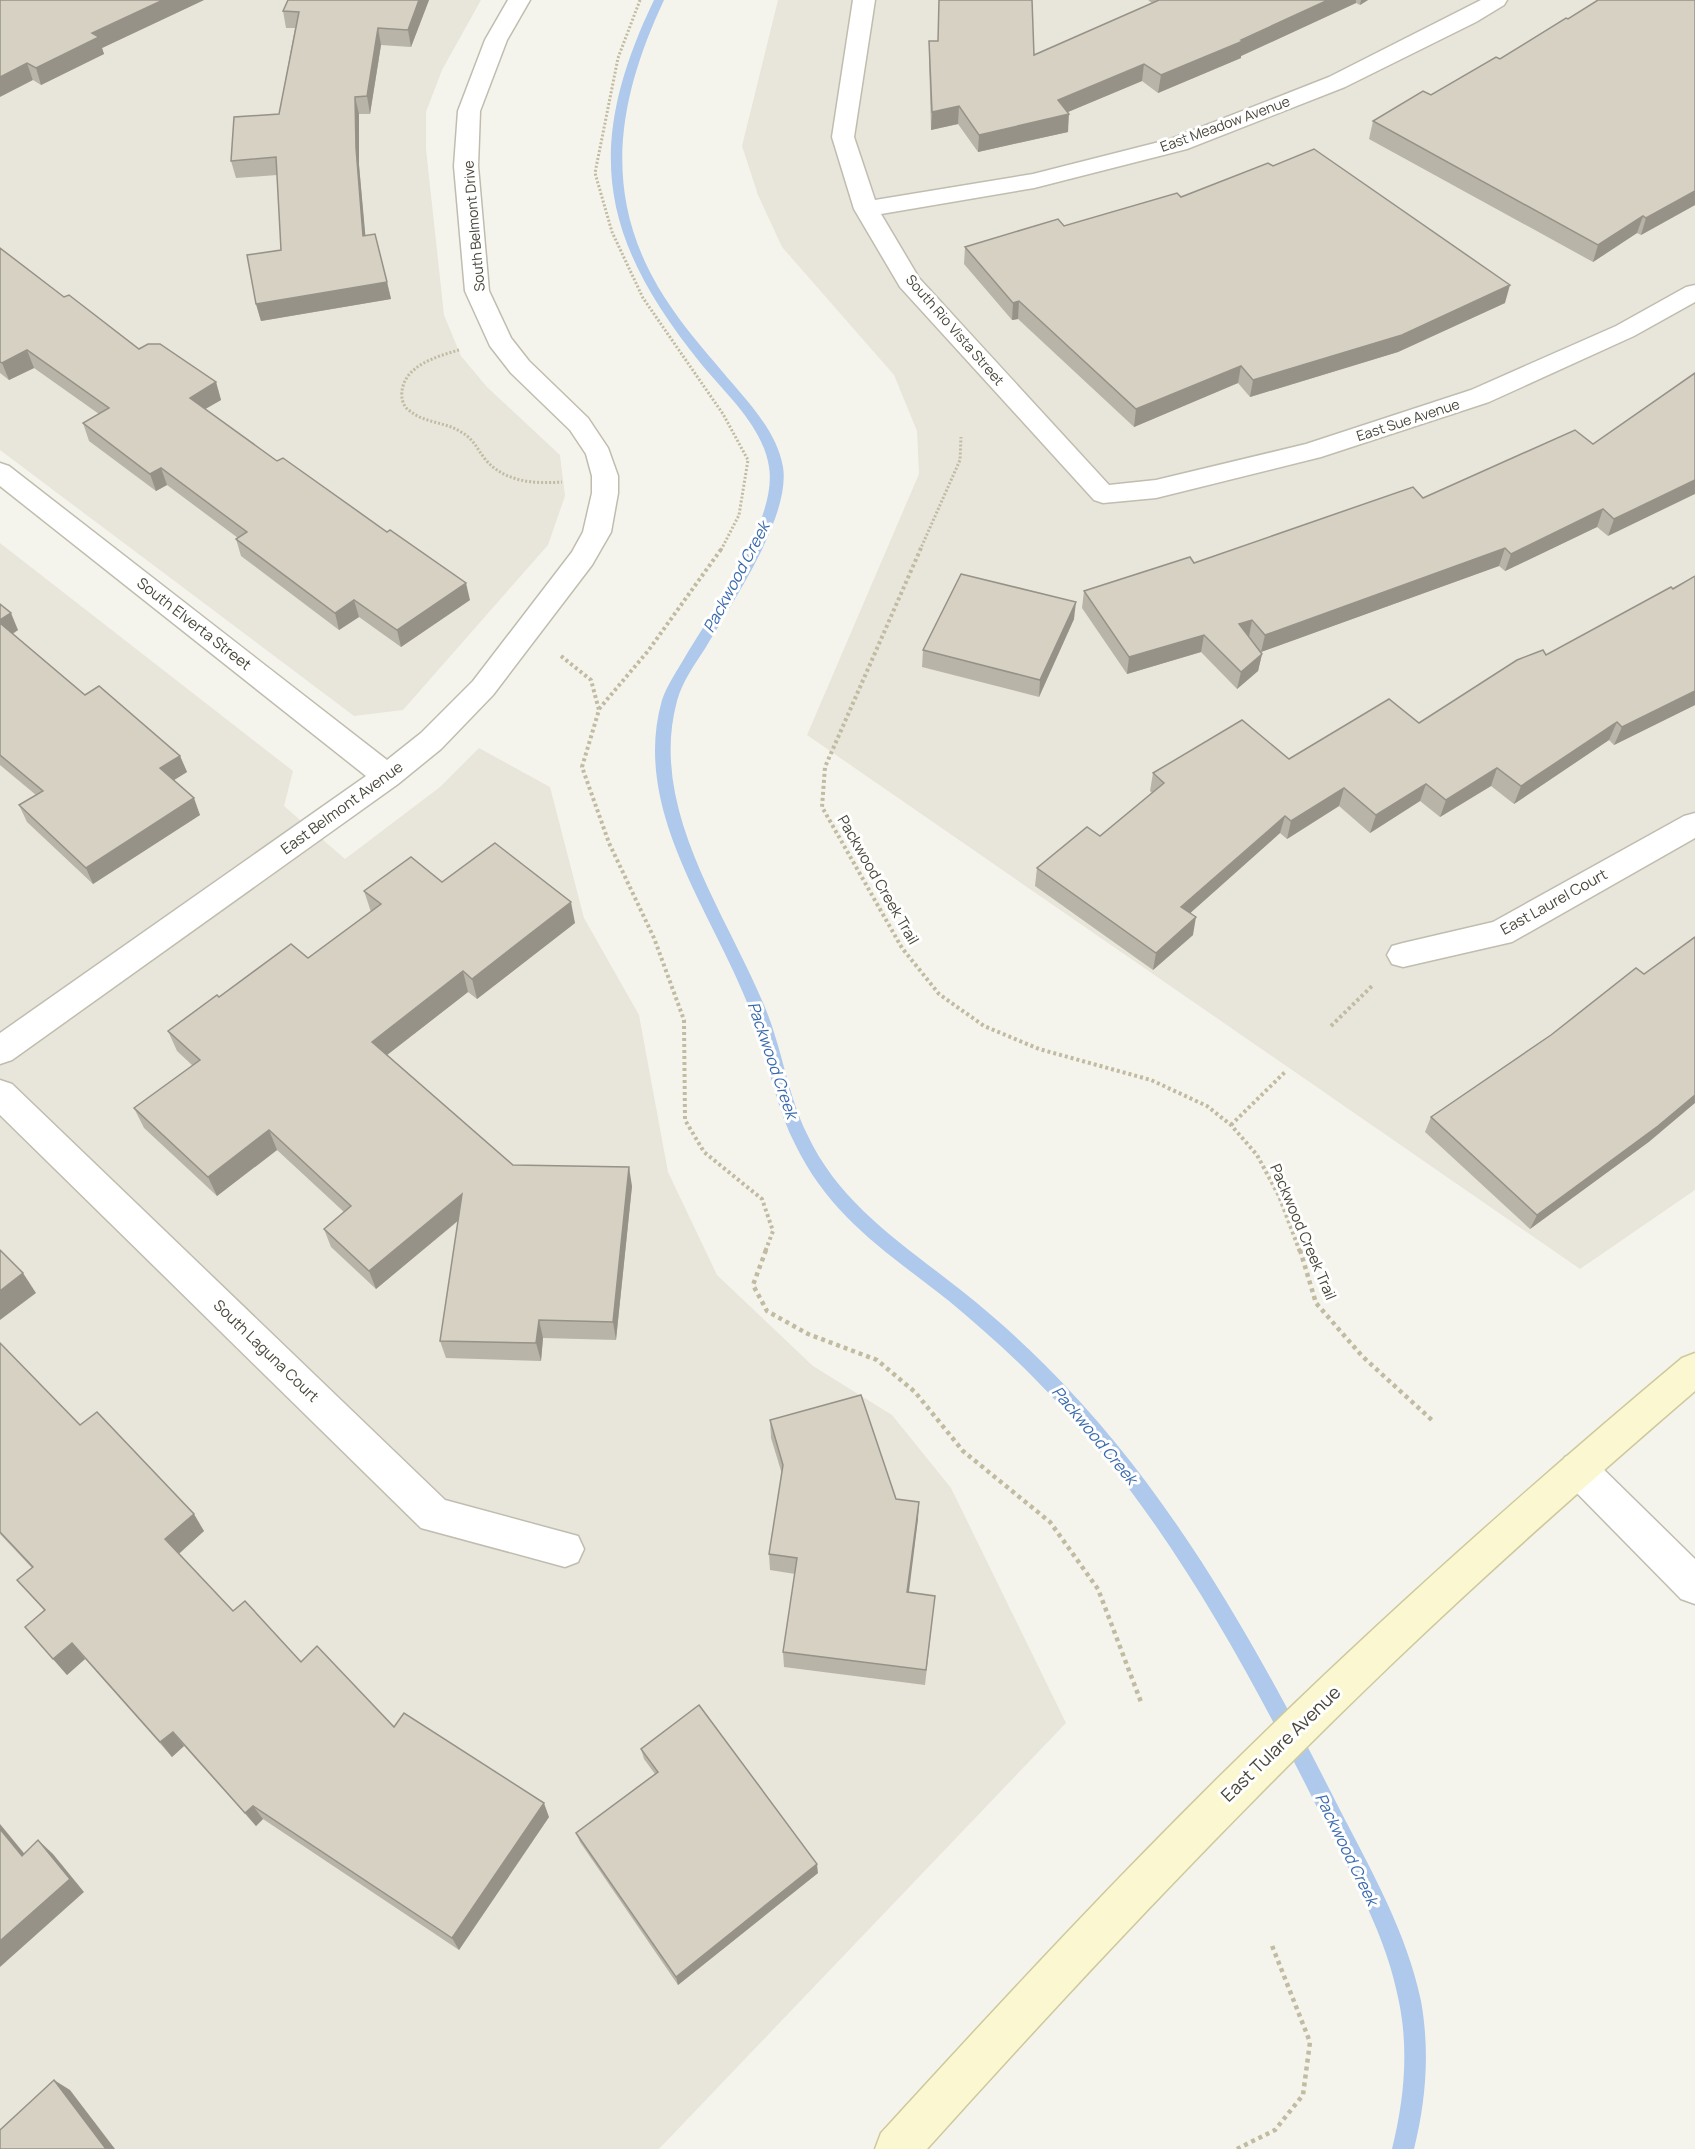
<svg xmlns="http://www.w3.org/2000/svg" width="1695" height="2149" font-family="Manrope,sans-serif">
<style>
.residential{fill:#e8e6db}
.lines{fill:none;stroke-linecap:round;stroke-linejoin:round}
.stream{fill:#aec9ec;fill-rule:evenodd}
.street-casing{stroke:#c0bdaf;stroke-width:3}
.secondary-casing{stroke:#cec99d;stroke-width:3}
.path-far2{stroke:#c1bba1;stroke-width:3;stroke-dasharray:2 2;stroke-linecap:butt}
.path-far1{stroke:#c1bba1;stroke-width:4;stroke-dasharray:3 3;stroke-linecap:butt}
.path{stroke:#c1bba1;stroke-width:4.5;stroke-dasharray:4 4;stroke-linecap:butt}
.street{fill:#fff;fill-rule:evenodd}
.secondary{fill:#fbf7d0;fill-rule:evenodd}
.wall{fill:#b8b4a7}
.shaded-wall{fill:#969288}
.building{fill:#d6d1c2;stroke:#969288;stroke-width:1.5}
.labels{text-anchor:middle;stroke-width:6;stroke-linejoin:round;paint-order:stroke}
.far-street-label{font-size:14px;fill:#49463a;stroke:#fff}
.street-label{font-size:15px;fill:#49463a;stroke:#fff}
.water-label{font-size:16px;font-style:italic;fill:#3a6aae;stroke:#fff}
.near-street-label{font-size:18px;fill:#49463a;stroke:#fff}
</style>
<rect width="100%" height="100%" fill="#f5f4ec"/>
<g class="residential">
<path d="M 0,0 L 481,0 L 442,70 L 426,112 L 426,149 L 444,315 L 461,356 L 487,387 L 560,455 L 565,496 L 548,545 L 403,710 L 354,716 L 0,450 Z"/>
<path d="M 778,0 L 1695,0 L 1695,1190 L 1580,1269 L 807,735 L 919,474 L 917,431 L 894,375 L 782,247 L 758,195 L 742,146 Z"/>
<path d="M 0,543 L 293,771 L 284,806 L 345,859 L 440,787 L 479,748 L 550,787 L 584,918 L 639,1015 L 668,1172 L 717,1275 L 813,1366 L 892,1415 L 951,1488 L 1066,1723 L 659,2149 L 0,2149 Z"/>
</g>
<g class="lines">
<path class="stream" d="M 654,0 L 664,0 C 622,90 602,180 651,274 C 668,307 692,336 716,364 C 741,395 776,427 783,467 C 791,517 731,604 706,647 C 695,664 682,682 677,701 C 648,808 725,911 764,1005 C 782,1047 787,1093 807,1134 C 840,1205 903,1244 962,1291 C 991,1314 1019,1339 1045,1365 C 1172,1491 1259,1650 1339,1808 C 1371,1870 1407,1933 1421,2001 C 1430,2051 1426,2101 1414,2149 L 1392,2149 C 1404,2101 1409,2051 1399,2002 C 1387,1937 1353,1878 1323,1819 C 1244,1661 1158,1502 1032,1376 C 1006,1350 978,1325 949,1301 C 888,1253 830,1217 795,1144 C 774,1103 768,1058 752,1015 C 716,916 630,812 662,700 C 667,685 677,671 685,657 C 712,611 778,520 769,467 C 763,427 727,395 702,365 C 600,239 583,148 654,0 Z"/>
<defs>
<g id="street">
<path d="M 508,0 L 530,0 L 507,40 L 480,111 L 478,166 L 489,291 L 511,338 L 529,361 L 588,418 L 608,448 L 618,476 L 618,493 L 611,532 L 592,565 L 493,695 L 441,749 L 398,784 L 12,1060 L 0,1064 L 0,1033 L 366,776 L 0,486 L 0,463 L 9,466 L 387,760 L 421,733 L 473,681 L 572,552 L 583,532 L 592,493 L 592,476 L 586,454 L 570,430 L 511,373 L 490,346 L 465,291 L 454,166 L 458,111 L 485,40 Z"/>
<path d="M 853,0 L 875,0 L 854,137 L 875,200 L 1033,174 L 1171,139 L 1329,77 L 1481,0 L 1507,0 L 1504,5 L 1476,22 L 1345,87 L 1187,149 L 1034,188 L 881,214 L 919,278 L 1109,485 L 1156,480 L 1306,444 L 1471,390 L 1616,326 L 1686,287 L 1695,285 L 1695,302 L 1634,336 L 1489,402 L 1321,457 L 1156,498 L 1103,503 L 1094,500 L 900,287 L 854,209 L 832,137 Z"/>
<path d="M 1695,813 L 1695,838 L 1512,942 L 1403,967 L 1392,964 L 1387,955 L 1392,946 L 1403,943 L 1493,922 L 1684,816 Z"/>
<path d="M 0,1080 L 12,1084 L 445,1500 L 578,1536 L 584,1549 L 578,1562 L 565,1567 L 421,1528 L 0,1115 Z"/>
<path d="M 1578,1452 L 1591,1457 L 1695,1559 L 1695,1604 L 1681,1599 L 1565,1481 L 1559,1469 L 1565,1457 Z"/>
</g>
<path id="secondary" d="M 1695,1353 L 1695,1391 C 1593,1479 1493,1567 1396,1660 C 1233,1816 1078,1981 927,2149 L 875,2149 L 881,2133 C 1007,1995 1134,1858 1269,1728 C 1402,1599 1540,1477 1682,1358 Z"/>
</defs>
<use href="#street" class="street-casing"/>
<use href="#secondary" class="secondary-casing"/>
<g class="path-far2">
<path d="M 640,0 L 618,58 L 595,173 L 612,232 L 643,298 L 723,414 L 748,460 L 739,515 L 721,550"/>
<path d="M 459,350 C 438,356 405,365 402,391 C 401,398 403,407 410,411 C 424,423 446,422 461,432 C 474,439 477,449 485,459 C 504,482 534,484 562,482"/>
<path d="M 920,550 L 960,460 L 961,437"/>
</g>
<g class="path-far1">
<path d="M 921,548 L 825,767 L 822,807 L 902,948 L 939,994 L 984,1026 L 1039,1049 L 1151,1080 L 1207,1106 L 1231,1125 L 1257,1155 L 1279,1196 L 1300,1252"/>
<path d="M 561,656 L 591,680 L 599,710 L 582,767 L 609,843 L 654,938 L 684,1020 L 685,1120 L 704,1152 L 762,1199 L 773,1231 L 765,1252"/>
<path d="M 599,709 L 648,651 L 722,548"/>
<path d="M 1331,1026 L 1373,985"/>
<path d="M 1231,1125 L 1286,1071"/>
</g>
<g class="path">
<path d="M 766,1250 L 753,1285 L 767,1311 L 808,1334 L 877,1360 L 915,1392 L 963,1451 L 1050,1522 L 1098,1589 L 1141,1702"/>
<path d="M 1300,1250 L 1316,1303 L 1362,1356 L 1434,1422"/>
<path d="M 1237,2149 L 1275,2130 L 1303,2095 L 1310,2042 L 1271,1943"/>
</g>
<use href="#street" class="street"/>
<use href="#secondary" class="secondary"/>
</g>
<g class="wall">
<path d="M 0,0 L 204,0 L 102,48 L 104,54 L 41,85 L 33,80 Z"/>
<path d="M 288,0 L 429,0 L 411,47 L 381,45 L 370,114 L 359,114 L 359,165 L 365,236 L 387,282 L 391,299 L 261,321 L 256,304 L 281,250 L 277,175 L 236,178 L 231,161 L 279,114 L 295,28 L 286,28 L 283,11 Z"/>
<path d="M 1148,0 L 1368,0 L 1360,5 L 1356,3 L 1241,56 L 1241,58 L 1158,93 L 1142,81 L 1068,112 L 1068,132 L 978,152 L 958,124 L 931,130 L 929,58 L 929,41 L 1034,55 L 1152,3 Z"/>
<path d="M 1695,0 L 1695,205 L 1641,235 L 1637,233 L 1593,262 L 1369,139 L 1373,121 L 1431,95 L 1500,59 L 1568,19 Z"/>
<path d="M 1273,166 L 1505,303 L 1398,352 L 1250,397 L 1238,383 L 1134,427 L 1018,319 L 1012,320 L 964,264 L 965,247 L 1064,226 L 1181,197 Z"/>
<path d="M 0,248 L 64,297 L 139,349 L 216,382 L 221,400 L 205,409 L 470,600 L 401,647 L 359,617 L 339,630 L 241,556 L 236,539 L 238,538 L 167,485 L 156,491 L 89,441 L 83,423 L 99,414 L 34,368 L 9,380 L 0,373 Z"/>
<path d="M 1695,373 L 1608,536 L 1597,527 L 1505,571 L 1499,566 L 1261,652 L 1251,640 L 1262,654 L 1258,671 L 1237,689 L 1201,652 L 1127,674 L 1082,608 L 1084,591 L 1194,563 L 1423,498 L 1593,444 Z"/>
<path d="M 1695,576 L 1695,705 L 1614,745 L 1609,740 L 1514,804 L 1491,786 L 1440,817 L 1420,801 L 1370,833 L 1339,806 L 1287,839 L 1280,833 L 1190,913 L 1193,935 L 1153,970 L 1035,886 L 1037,868 L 1100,836 L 1152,793 L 1150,791 L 1153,773 L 1289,759 L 1419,723 Z"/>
<path d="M 0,604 L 18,630 L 13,634 L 85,695 L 180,756 L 187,772 L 174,780 L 200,815 L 93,884 L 27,822 L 19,805 L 36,795 L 0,765 Z"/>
<path d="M 1074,619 L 1039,697 L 922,667 L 923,650 Z"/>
<path d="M 442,882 L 575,923 L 477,999 L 468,992 L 387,1055 L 513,1165 L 632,1186 L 616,1340 L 543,1338 L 541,1361 L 446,1358 L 440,1341 L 458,1221 L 376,1289 L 331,1247 L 324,1229 L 344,1212 L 277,1150 L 217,1196 L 144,1128 L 134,1108 L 193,1066 L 177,1051 L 168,1031 L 219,997 L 308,958 L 371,912 L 364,891 Z"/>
<path d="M 1431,1117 L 1650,1141 L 1530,1229 L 1425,1132 Z"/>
<path d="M 0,1343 L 80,1425 L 204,1531 L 179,1554 L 233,1611 L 301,1662 L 394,1727 L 549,1817 L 459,1950 L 263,1819 L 256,1826 L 184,1746 L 172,1757 L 85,1659 L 67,1675 L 25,1627 L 44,1610 L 17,1580 L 32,1568 L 0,1534 Z"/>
<path d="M 770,1420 L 896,1499 L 918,1519 L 908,1592 L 935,1596 L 925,1685 L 784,1667 L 783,1652 L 795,1574 L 770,1570 L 769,1554 L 782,1474 L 771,1438 Z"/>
<path d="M 641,1749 L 818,1873 L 678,1985 L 580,1842 L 576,1833 L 655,1774 L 644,1759 Z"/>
</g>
<g class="shaded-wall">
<path d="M 163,0 L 204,0 L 102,48 L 104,54 L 41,85 L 36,68 L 92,33 Z"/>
<path d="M 419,0 L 429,0 L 411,47 L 408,30 Z"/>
<path d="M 1328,0 L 1356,0 L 1356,3 L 1241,56 L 1241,58 L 1158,93 L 1161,75 Z"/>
<path d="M 1361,0 L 1368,0 L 1360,5 Z"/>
<path d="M 378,28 L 381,45 L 370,114 L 367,96 Z"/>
<path d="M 27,63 L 33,80 L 0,97 L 0,77 Z"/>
<path d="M 1144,64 L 1142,81 L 1056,117 L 1058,100 Z"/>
<path d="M 355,97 L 359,114 L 359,165 L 367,253 L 363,236 L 356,148 Z"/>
<path d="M 959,106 L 958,124 L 931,130 L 932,112 Z"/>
<path d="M 1069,114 L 1068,132 L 978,152 L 979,135 Z"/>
<path d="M 1695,191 L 1695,205 L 1641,235 L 1646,218 Z"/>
<path d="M 1643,216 L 1637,233 L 1593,262 L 1598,245 Z"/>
<path d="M 387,282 L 391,299 L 261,321 L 256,304 Z"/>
<path d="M 1510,285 L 1505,303 L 1398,352 L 1250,397 L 1253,380 Z"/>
<path d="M 1019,301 L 1018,319 L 1012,320 L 1013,303 Z"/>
<path d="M 27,350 L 34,368 L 9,380 L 2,363 Z"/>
<path d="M 1241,366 L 1238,383 L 1134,427 L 1136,409 Z"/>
<path d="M 216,382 L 221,400 L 195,415 L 190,398 Z"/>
<path d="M 161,468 L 167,485 L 156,491 L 150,474 Z"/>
<path d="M 1695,480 L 1695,494 L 1608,536 L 1614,519 Z"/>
<path d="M 1603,509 L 1597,527 L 1505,571 L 1511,554 Z"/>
<path d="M 1505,548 L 1499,566 L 1261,652 L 1265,635 Z"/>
<path d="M 466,583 L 470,600 L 401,647 L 397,630 Z"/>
<path d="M 354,600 L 359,617 L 339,630 L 335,613 Z"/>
<path d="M 1076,602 L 1074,619 L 1039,697 L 1040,680 Z"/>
<path d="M 11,613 L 18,630 L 5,638 L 0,626 L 0,620 Z"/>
<path d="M 1252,620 L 1249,637 L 1239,624 Z"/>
<path d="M 1204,635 L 1201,652 L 1127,674 L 1129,657 Z"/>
<path d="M 1262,654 L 1258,671 L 1237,689 L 1241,672 Z"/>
<path d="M 1695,691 L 1695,705 L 1614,745 L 1622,727 Z"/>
<path d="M 1617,722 L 1609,740 L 1514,804 L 1521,786 Z"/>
<path d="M 180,756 L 187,772 L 166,785 L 160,768 Z"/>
<path d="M 1497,768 L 1491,786 L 1440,817 L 1446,800 Z"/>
<path d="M 1426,784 L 1420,801 L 1370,833 L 1376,815 Z"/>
<path d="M 1344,788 L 1339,806 L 1287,839 L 1291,821 Z"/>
<path d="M 194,798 L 200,815 L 93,884 L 86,868 Z"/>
<path d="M 1285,816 L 1280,833 L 1178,924 L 1181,907 Z"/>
<path d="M 571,902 L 575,923 L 477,999 L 472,979 Z"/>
<path d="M 1196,917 L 1193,935 L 1153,970 L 1156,953 Z"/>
<path d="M 463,971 L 468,992 L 378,1062 L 372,1042 Z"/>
<path d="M 1695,1095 L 1695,1103 L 1650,1141 L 1530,1229 L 1537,1215 Z"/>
<path d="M 269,1130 L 277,1150 L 217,1196 L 208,1177 Z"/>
<path d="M 629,1167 L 632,1186 L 616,1340 L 613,1322 Z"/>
<path d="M 462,1194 L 467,1213 L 376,1289 L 369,1271 Z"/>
<path d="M 23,1273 L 36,1293 L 0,1320 L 0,1291 Z"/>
<path d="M 539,1320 L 543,1338 L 541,1361 L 536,1343 Z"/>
<path d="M 919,1502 L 918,1519 L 907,1608 L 907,1592 Z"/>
<path d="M 194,1514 L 204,1531 L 176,1556 L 165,1539 Z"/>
<path d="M 72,1643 L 85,1659 L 67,1675 L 53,1659 Z"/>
<path d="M 173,1732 L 184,1746 L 172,1757 L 160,1742 Z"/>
<path d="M 544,1803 L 549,1817 L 459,1950 L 452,1938 Z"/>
<path d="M 253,1806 L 263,1819 L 256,1826 L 245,1813 Z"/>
<path d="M 0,1824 L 37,1869 L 22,1856 L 0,1829 Z"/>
<path d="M 38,1840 L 53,1854 L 84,1892 L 0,1967 L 0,1941 Z"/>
<path d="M 817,1864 L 818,1873 L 678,1985 L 676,1977 Z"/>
<path d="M 54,2080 L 70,2090 L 115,2149 L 106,2149 Z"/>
</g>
<g class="building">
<path d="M 0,0 L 163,0 L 92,33 L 99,37 L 36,68 L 27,63 L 0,77 Z"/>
<path d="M 288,0 L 419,0 L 408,30 L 378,28 L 367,96 L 355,97 L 356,148 L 363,236 L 375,234 L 387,282 L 256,304 L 247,255 L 281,250 L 276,157 L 231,161 L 234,117 L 279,114 L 299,12 L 283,11 Z"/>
<path d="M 939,0 L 1032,0 L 1034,55 L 1159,0 L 1328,0 L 1241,40 L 1243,41 L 1161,75 L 1144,64 L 1058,100 L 1069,114 L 979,135 L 959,106 L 932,112 L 929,41 L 938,41 Z"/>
<path d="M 1598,0 L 1695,0 L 1695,191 L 1646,218 L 1643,216 L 1598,245 L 1373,121 L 1423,91 L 1431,95 L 1496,57 L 1500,59 L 1566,18 L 1568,19 Z"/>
<path d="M 1314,149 L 1510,285 L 1402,335 L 1253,380 L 1241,366 L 1136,409 L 1019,301 L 1013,303 L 965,247 L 1058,219 L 1064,226 L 1177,193 L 1181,197 L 1268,163 L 1273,166 Z"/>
<path d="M 0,248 L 64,297 L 69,295 L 139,349 L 148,344 L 160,344 L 216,382 L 190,398 L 277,461 L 283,458 L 387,532 L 390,530 L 466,583 L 397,630 L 354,600 L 335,613 L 236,539 L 247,532 L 161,468 L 150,474 L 83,423 L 109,408 L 27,350 L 2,363 L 0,362 Z"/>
<path d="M 1695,373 L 1695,480 L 1614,519 L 1603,509 L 1511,554 L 1505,548 L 1265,635 L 1252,620 L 1239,624 L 1262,654 L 1241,672 L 1204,635 L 1129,657 L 1084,591 L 1190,557 L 1194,563 L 1413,487 L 1423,498 L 1575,430 L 1593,444 Z"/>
<path d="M 961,574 L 1076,602 L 1040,680 L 923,650 Z"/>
<path d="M 1695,576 L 1695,691 L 1622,727 L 1617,722 L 1521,786 L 1497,768 L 1446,800 L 1426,784 L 1376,815 L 1344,788 L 1291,821 L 1285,816 L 1181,907 L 1196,917 L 1156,953 L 1037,868 L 1087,827 L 1100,836 L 1164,783 L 1153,773 L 1242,720 L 1289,759 L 1389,699 L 1419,723 L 1517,660 L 1543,650 L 1546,655 L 1671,587 L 1673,589 Z"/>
<path d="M 0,604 L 11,613 L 0,620 Z"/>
<path d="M 0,623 L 85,695 L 99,686 L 180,756 L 160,768 L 194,798 L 86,868 L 19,805 L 43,791 L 0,755 Z"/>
<path d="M 495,843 L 571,902 L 472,979 L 463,971 L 372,1042 L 513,1165 L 629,1167 L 613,1322 L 539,1320 L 536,1343 L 440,1341 L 462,1194 L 369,1271 L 324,1229 L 351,1206 L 269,1130 L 208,1177 L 134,1108 L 200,1060 L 168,1031 L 217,995 L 219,997 L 291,944 L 308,958 L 381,904 L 364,891 L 411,857 L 442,882 Z"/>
<path d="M 1695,937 L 1695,1095 L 1658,1126 L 1537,1215 L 1431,1117 L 1551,1035 L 1636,968 L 1644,974 Z"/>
<path d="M 0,1250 L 23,1273 L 0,1291 Z"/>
<path d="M 0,1343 L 80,1425 L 97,1412 L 194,1514 L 165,1539 L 233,1611 L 245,1601 L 301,1662 L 317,1646 L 394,1727 L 404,1713 L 544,1803 L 452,1938 L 253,1806 L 245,1813 L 173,1732 L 160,1742 L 72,1643 L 53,1659 L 25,1627 L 45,1610 L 17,1580 L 33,1567 L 0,1532 Z"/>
<path d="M 861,1395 L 896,1499 L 919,1502 L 907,1592 L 935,1596 L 926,1670 L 783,1652 L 797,1558 L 769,1554 L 783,1465 L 770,1420 Z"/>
<path d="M 699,1705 L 817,1864 L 676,1977 L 576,1833 L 658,1772 L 641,1749 Z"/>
<path d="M 0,1829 L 22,1856 L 38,1840 L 70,1879 L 0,1941 Z"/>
<path d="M 54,2080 L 106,2149 L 0,2149 L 0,2130 Z"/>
</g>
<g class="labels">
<g class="far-street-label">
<text transform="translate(1225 124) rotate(-20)" y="5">East Meadow Avenue</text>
<text transform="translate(474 226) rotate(-95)" y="5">South Belmont Drive</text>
<text transform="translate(955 330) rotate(49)" y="5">South Rio Vista Street</text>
<text transform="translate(1408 420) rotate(-18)" y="5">East Sue Avenue</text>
</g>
<g class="street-label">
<text transform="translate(194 624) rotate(38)" y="5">South Elverta Street</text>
<text transform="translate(342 808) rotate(-36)" y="5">East Belmont Avenue</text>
<text transform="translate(878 880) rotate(60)" y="5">Packwood Creek Trail</text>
<text transform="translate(1554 902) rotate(-29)" y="5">East Laurel Court</text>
<text transform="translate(1303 1232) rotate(67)" y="5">Packwood Creek Trail</text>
<text transform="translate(266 1351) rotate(44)" y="5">South Laguna Court</text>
</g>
<g class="water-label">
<text transform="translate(736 577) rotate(-62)" y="6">Packwood Creek</text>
<text transform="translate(773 1060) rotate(71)" y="6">Packwood Creek</text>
<text transform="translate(1095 1435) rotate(50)" y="6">Packwood Creek</text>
<text transform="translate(1347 1849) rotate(64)" y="6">Packwood Creek</text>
</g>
<g class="near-street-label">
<text transform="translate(1281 1744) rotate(-44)" y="6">East Tulare Avenue</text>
</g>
</g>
</svg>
